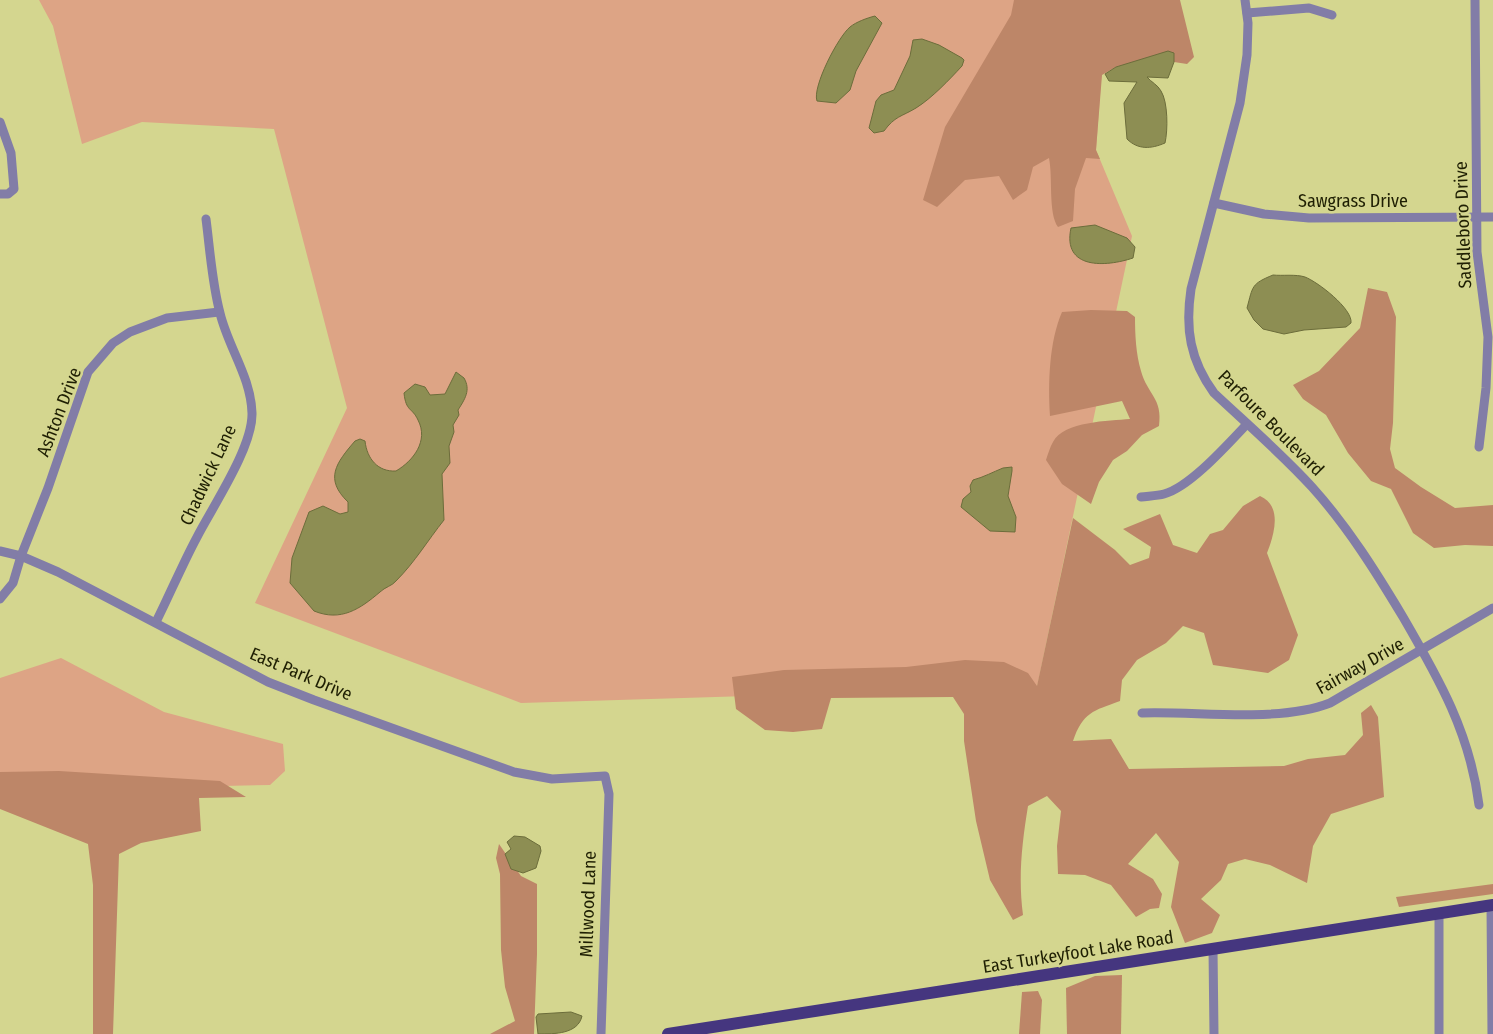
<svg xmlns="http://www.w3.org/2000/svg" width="1493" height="1034" font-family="'Fira Sans Condensed',sans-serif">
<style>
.green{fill:#dda485}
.forest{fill:#bd8668}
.water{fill:#8d8e53;stroke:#6c6d3b}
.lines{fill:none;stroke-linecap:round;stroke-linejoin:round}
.street{stroke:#827da7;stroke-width:9}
.primary{stroke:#45367f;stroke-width:12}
.labels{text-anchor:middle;stroke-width:5;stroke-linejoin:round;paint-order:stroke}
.street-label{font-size:18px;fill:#1f1f03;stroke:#d4d68f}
</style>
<rect width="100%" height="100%" fill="#d4d68f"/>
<g class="green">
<path d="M 39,0 L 1107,0 L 1096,150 L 1132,236 L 1037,687 L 521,703 L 255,603 L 347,408 L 274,129 L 142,122 L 82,144 L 53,26 Z"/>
<path d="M 61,658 L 164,712 L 283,744 L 285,771 L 270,785 L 0,791 L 0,678 Z"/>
</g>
<g class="forest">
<path d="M 1014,0 L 1180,0 L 1194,57 L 1187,64 L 1174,62 L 1174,53 L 1116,67 L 1102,75 L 1096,150 L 1100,159 L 1086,158 L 1075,189 L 1073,221 L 1058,227 C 1048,213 1053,178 1049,158 L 1033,167 L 1027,190 L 1013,200 L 999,176 L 965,180 L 937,207 L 923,200 L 945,127 L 1011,15 Z"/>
<path d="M 1368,288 L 1387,292 L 1396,317 L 1393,423 L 1390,449 L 1395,468 L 1421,487 L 1455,508 L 1493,505 L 1493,546 L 1465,545 L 1434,548 L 1413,533 L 1391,489 L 1371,481 L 1348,453 L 1326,415 L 1303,399 L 1293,385 L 1319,371 L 1360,328 Z"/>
<path d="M 1091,310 L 1127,311 L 1135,317 C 1135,335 1136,354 1141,371 C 1147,394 1163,398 1159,426 L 1142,435 L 1127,451 L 1113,460 L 1099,482 L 1091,504 L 1062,484 L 1046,460 C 1048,454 1050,447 1053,442 C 1064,421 1109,421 1130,419 L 1122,401 L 1050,416 C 1048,383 1049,342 1062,312 Z"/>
<path d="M 1260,496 C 1283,506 1274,535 1267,553 L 1298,635 L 1289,660 L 1268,673 L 1213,665 L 1204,633 L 1183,626 L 1166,643 L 1137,660 L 1122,680 L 1120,701 C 1093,711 1083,712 1073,741 L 1111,739 L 1129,769 L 1284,766 L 1308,759 L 1345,755 L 1363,735 L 1361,713 L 1371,705 L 1378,717 L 1384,797 L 1331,814 L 1313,846 L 1307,883 L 1270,865 L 1245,859 L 1228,864 L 1221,880 L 1201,899 L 1220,915 L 1212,933 L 1185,943 L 1171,907 L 1179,862 L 1156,833 L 1128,864 L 1153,879 L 1162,894 L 1159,908 L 1150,909 L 1136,917 L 1111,885 L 1085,875 L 1058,874 L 1057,846 L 1061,811 L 1047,796 L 1028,806 C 1022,843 1018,878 1023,915 L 1013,920 L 990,880 L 976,821 L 964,741 L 964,714 L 953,697 L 831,698 L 822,729 L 793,732 L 765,730 L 736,709 L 732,677 L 784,670 L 906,667 L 965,660 L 1004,662 L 1028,673 L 1037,686 L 1073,518 L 1115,550 L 1130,565 L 1149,558 L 1151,547 L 1123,529 L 1160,514 L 1173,545 L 1197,553 L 1210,534 L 1223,530 L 1243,506 Z"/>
<path d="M 59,771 L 220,781 L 246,797 L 199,798 L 201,831 L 141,843 L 119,854 L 113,1034 L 93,1034 L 93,885 L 88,844 L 0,809 L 0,772 Z"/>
<path d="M 499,844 L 521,876 L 537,884 L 537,954 L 534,1034 L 490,1034 L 515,1021 L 505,987 L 501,950 L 500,874 L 496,858 Z"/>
<path d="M 1493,884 L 1493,894 L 1399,907 L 1396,897 Z"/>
<path d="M 1122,975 L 1121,1034 L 1067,1034 L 1066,988 L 1095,976 Z"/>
<path d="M 1038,991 L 1042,1000 L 1040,1034 L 1019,1034 L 1022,992 Z"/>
</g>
<g class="water">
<path d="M 875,16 L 882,23 L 856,71 L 850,90 L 836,103 L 817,101 C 812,87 838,37 850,27 C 856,22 867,18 875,16 Z"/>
<path d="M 922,39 L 939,45 L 962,58 L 964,60 L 962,66 C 949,80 932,98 916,108 C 901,117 895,116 884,131 L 874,133 L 869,128 L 876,101 L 881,95 L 894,90 L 910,56 L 913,40 Z"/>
<path d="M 1168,51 L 1174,53 L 1174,62 L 1168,78 L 1147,77 C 1151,82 1158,85 1161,91 C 1168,102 1168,130 1165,143 C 1151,149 1138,150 1127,139 L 1124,103 L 1137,82 L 1109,81 L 1105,74 L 1116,67 Z"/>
<path d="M 1095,225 L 1127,238 L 1135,247 L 1133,258 C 1106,267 1062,270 1071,228 Z"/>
<path d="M 1273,275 C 1282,276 1296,274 1305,277 C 1318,282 1353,309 1351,323 L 1346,327 L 1304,330 L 1284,334 L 1263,329 L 1254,320 L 1247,308 C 1253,286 1251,284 1273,275 Z"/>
<path d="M 456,372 L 464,378 C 471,390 465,399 458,410 L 459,415 L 453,425 L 454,432 L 449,446 L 450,463 L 442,474 L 444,520 C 428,540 415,562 396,581 C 392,586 385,587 380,592 C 360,609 341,622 314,611 L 290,583 L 292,558 L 309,512 L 323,506 L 340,514 L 348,512 L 348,502 C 324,479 336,463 355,441 L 360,439 L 365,441 C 367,459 378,472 396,471 C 413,461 429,441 418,420 C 412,407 406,412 404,393 L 415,384 L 425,387 L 430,395 L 445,394 Z"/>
<path d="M 1003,468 L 1012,467 L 1012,471 L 1008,496 L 1016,517 L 1015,532 L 990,531 L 961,507 L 963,499 L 971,492 L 970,486 L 973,480 C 984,477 993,472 1003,468 Z"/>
<path d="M 514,836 L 525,837 L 540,846 L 541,851 L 536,868 L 523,873 L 511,869 L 505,854 L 511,849 L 507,842 Z"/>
<path d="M 571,1012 L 582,1016 C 578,1034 555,1034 538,1034 L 536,1017 L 538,1014 Z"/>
</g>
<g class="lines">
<g class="street">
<path d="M 1245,0 L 1248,23 L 1247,55 L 1240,103 L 1191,289 C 1185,329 1190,360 1214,393 C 1247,424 1282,454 1312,487 C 1348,527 1376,572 1403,617 C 1439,679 1470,733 1479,805"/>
<path d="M 1475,0 L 1477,252 L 1488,337 L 1486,388 L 1479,447"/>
<path d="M 1247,13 L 1309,8 L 1332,15"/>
<path d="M 0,122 L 11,153 L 14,189 L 8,194 L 0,194"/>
<path d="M 1214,203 L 1264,214 L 1309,218 L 1493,217"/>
<path d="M 1141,497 C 1148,496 1157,496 1164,494 C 1190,487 1228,444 1247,424"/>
<path d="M 0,551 L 21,556 L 58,572 L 268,682 L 314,700 L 514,772 L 552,779 L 605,776 L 609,794 L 601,1034"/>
<path d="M 0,599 L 13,583 L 21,556 L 48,488 L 88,372 L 113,343 L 130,332 L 167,318 L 219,312"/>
<path d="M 156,622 C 170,594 182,565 197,537 C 213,506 253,447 252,413 C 251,377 228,347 220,313 C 212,283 210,250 206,219"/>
<path d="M 1142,713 C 1199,711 1279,723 1330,703 L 1493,608"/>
<path d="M 1491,905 L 1492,1034"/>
<path d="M 1213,949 L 1214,1034"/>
<path d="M 1439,1034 L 1439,913"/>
</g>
<path class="primary" d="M 668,1034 L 1493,905"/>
</g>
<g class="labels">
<g class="street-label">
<text x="1353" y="207">Sawgrass Drive</text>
<text transform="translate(1463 225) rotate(-92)" y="6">Saddleboro Drive</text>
<text transform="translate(59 412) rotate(-69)" y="6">Ashton Drive</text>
<text transform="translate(1271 423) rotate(45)" y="6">Parfoure Boulevard</text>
<text transform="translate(208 475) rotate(-65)" y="6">Chadwick Lane</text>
<text transform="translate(1360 666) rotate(-29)" y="6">Fairway Drive</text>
<text transform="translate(301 674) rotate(23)" y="6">East Park Drive</text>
<text transform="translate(588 904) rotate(-88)" y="6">Millwood Lane</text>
<text transform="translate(1078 952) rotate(-9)" y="6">East Turkeyfoot Lake Road</text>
</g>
</g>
</svg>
